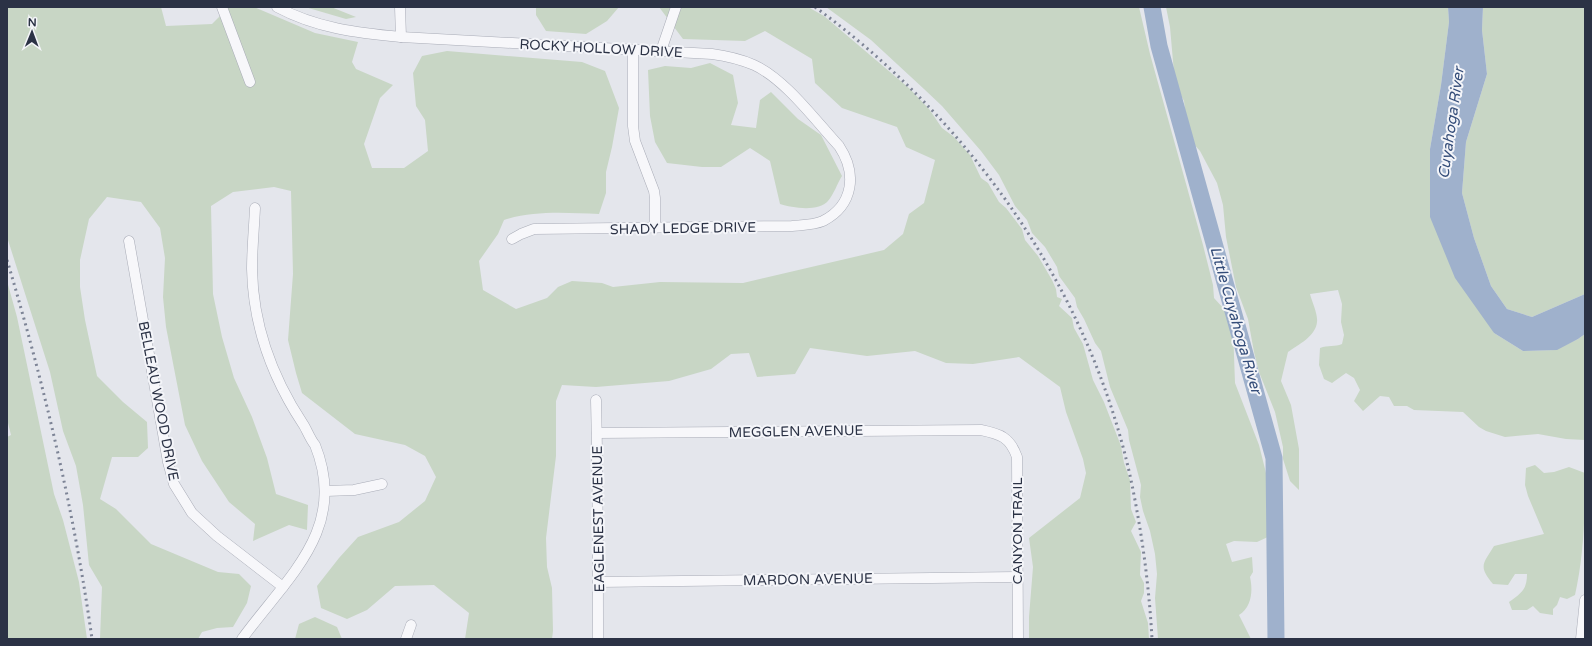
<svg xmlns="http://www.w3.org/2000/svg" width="1592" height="646" font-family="'Varela Round',sans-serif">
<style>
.green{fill:#c8d6c5}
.water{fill:#9fb1cc}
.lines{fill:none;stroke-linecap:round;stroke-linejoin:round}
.river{stroke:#9fb1cc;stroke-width:17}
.minor-casing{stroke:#a9acb7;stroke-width:11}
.minor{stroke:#f7f7fa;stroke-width:10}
.rail{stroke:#7d8496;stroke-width:3;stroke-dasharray:2 4;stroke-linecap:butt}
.labels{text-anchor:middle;stroke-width:4;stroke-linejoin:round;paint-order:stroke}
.street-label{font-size:14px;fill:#2b3245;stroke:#f4f5f9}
.water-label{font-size:15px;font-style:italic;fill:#344d79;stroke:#f4f5f9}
</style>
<rect width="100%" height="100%" fill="#e4e6ec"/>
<g class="green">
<path d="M 7,7 L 161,7 L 166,26 L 212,24 L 229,7 L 254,7 L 315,33 L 358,42 L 352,62 L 356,69 L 393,85 L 380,98 L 364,144 L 372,168 L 404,168 L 428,151 L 425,120 L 416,106 L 413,73 L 422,56 L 447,51 L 582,62 L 605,71 L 619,108 L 612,147 L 606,172 L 606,193 L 599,214 C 568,213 535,210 504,220 L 498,234 L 479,261 L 483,290 L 516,309 L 547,298 L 558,287 L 572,281 L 602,283 L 613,287 L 660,282 L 743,283 L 884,250 L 903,234 L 909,214 L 924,203 L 935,160 L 906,147 L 897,127 L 842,108 L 815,83 L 812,59 L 765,31 L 745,41 L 683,39 L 659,7 L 656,7 L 808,7 L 824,16 L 910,89 L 929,109 L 942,128 L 954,137 L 970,155 L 981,178 L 988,183 L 999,202 L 1006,208 L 1022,229 L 1025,240 L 1038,256 L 1052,280 L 1056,289 L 1057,297 L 1062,299 L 1059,306 L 1072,318 L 1074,328 L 1083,344 L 1093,380 L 1104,402 L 1121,446 L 1124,463 L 1130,480 L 1131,509 L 1136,522 L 1131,531 L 1141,552 L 1140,575 L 1144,583 L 1144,593 L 1141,601 L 1148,623 L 1149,639 L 1029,639 L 1029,617 L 1033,567 L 1029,538 L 1080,498 L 1086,473 L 1083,459 L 1066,412 L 1060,387 L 1019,357 L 973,364 L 946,363 L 915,351 L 867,356 L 810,348 L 795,374 L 757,377 L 749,353 L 731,354 L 711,369 L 669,381 L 596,387 L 562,385 L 556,401 L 556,456 L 546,538 L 547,567 L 552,588 L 553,631 L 552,639 L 465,639 L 469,613 L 434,585 L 395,586 L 367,610 L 347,619 L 321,608 L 317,586 L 339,558 L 358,537 L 399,522 L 425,501 L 436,477 L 425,456 L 405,445 L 355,434 L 302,393 L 296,373 L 288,340 L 293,274 L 291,191 L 274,187 L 233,192 L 211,206 L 213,294 L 222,337 L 234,378 L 252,417 L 267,458 L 276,494 L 308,505 L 307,530 L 289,525 L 253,541 L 255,524 L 229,502 L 202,461 L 185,425 L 166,327 L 163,297 L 165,258 L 160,228 L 141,202 L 107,197 L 89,219 L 80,260 L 80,287 L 85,320 L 97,376 L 123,402 L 147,422 L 148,448 L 138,457 L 112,457 L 100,499 L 116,509 L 151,544 L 218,572 L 239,574 L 251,586 L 247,603 L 233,627 L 217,628 L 202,632 L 198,639 L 100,639 L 102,587 L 89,565 L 83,505 L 76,466 L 63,431 L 50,372 L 7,237 Z"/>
<path d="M 305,7 L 331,7 L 356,17 L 346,19 Z"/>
<path d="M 536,7 L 619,7 L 607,21 L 586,34 L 546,31 L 536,15 Z"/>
<path d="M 826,7 L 1139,7 L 1150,54 L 1203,245 L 1213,285 L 1214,298 L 1224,309 L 1233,328 L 1235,383 L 1259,445 L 1267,477 L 1272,510 L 1270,536 L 1257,542 L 1234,541 L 1226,544 L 1232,562 L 1252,557 L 1253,572 L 1250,577 C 1253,590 1252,607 1239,615 L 1251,639 L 1158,639 L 1155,598 L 1157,574 L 1155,554 L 1150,531 L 1143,511 L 1140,497 L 1141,485 L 1129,440 L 1128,430 L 1110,387 L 1101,351 L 1095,343 L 1084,319 L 1077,307 L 1075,298 L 1059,276 L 1057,267 L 1045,247 L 1032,233 L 1027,220 L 1015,206 L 999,175 L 981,151 L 942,106 L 924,89 L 871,40 Z"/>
<path d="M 1166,7 L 1448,7 L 1449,22 L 1441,85 L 1430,149 L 1494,333 L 1523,351 L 1555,350 L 1578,339 L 1585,334 L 1585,440 L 1566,439 L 1538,434 L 1505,437 L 1486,431 L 1479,427 L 1463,412 L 1414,410 L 1407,406 L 1394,406 L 1389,397 L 1380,396 L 1363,411 L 1354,401 L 1360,390 L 1354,378 L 1346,373 L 1332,383 L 1324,379 L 1319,365 L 1320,348 C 1328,345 1335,347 1342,344 L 1344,335 L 1341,322 L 1342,304 L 1338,290 L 1310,294 C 1312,302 1318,314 1317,322 C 1316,336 1298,345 1288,352 L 1281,381 L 1291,405 L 1299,449 L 1299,490 L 1290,481 L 1283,459 L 1283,447 L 1275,412 L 1259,372 L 1254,352 L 1248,319 L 1236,287 L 1226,237 L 1223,205 L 1217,183 L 1200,151 L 1192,142 L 1187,126 L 1184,101 L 1175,84 L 1170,27 Z"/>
<path d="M 1483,7 L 1585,7 L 1585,294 L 1532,317 L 1507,309 L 1491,286 L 1474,238 L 1462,193 L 1466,142 L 1487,74 L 1482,30 Z"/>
<path d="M 710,63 L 733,75 L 738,103 L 731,125 L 756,128 L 760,100 L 771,92 L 798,119 L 821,135 L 842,176 C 837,184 834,194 828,201 C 819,212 792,208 780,204 L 770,161 L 750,148 L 721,167 L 702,167 L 667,163 L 655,142 L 650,116 L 648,70 L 665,66 L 691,68 Z"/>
<path d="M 7,281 L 17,317 L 54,494 L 63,520 L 79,582 L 87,639 L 7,639 L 7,437 L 11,435 L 7,419 Z"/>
<path d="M 1535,465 L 1544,473 L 1554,472 L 1569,467 L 1585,473 C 1585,515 1584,555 1575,595 L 1567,599 L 1560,597 L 1557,605 L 1553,609 L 1553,615 L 1540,613 L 1533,606 L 1527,610 L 1512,610 L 1509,602 C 1521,593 1527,590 1527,574 L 1515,574 L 1508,585 L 1493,584 C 1478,566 1483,564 1494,546 L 1544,534 L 1528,496 L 1525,485 L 1526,468 Z"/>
<path d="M 315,617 L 337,627 L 342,639 L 295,639 L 299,624 Z"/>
</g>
<path class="water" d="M 1448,7 L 1483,7 L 1482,30 L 1487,74 L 1466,142 L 1462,193 L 1474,238 L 1491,286 L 1507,309 L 1532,317 L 1585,294 L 1585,334 L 1578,339 L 1557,350 L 1523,351 L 1494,333 L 1455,278 L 1430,217 L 1430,149 L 1441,85 L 1449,22 Z"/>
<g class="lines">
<path class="river" d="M 1152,7 L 1159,46 L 1274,458 L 1276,639"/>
<defs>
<g id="minor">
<path d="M 222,7 L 250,82"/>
<path d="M 277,7 C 316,28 357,33 401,37 L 712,54 C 727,56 740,59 754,65 C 785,79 815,120 839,146 C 857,173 854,205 823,221 C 814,225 802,225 792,226 L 534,229 L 521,234 L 512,239"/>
<path d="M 400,7 L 401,37"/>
<path d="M 633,50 L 633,126 L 635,141 L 654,191 L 655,198 L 655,228"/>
<path d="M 661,51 L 676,7"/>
<path d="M 129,241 L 168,462 L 174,484 L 192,513 L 217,536 L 283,587"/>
<path d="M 596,400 C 598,480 598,559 598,639"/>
<path d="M 597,433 L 981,430 C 1000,434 1010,437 1017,457 L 1018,639"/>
<path d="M 326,491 L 354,490 L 382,484"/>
<path d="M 599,582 L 1017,577"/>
<path d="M 242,639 C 287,577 349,529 315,445 C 310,439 307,430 303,424 C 272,377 253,325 252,269 C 252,249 254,229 255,208"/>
<path d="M 406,639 L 411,625"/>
<path d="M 1581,639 L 1585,600"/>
</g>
</defs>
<use href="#minor" class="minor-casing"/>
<use href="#minor" class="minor"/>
<g class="rail">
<path d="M 815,7 C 971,121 1090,290 1131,480 C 1142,533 1149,585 1152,639"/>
<path d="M 7,260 C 44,384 74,510 92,639"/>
</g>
</g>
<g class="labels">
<g class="street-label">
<text transform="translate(601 48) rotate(3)" y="5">ROCKY HOLLOW DRIVE</text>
<text transform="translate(683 228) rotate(-1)" y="5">SHADY LEDGE DRIVE</text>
<text transform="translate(159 401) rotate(79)" y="5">BELLEAU WOOD DRIVE</text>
<text transform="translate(796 431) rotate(-1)" y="5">MEGGLEN AVENUE</text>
<text transform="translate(598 519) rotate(-91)" y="5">EAGLENEST AVENUE</text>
<text transform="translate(1017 531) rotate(-90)" y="5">CANYON TRAIL</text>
<text transform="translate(808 579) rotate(-1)" y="5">MARDON AVENUE</text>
</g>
<g class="water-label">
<text transform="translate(1451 123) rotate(-82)" y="5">Cuyahoga River</text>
<text transform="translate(1236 320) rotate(74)" y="5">Little Cuyahoga River</text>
</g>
</g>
<rect width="1592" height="646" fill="none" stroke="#2b3245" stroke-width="16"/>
<g transform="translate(32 32) rotate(1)" stroke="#f4f5f9" stroke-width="3" paint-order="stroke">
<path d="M0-3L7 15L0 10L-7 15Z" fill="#2b3245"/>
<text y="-6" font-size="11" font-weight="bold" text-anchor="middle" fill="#2b3245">N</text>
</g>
</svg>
